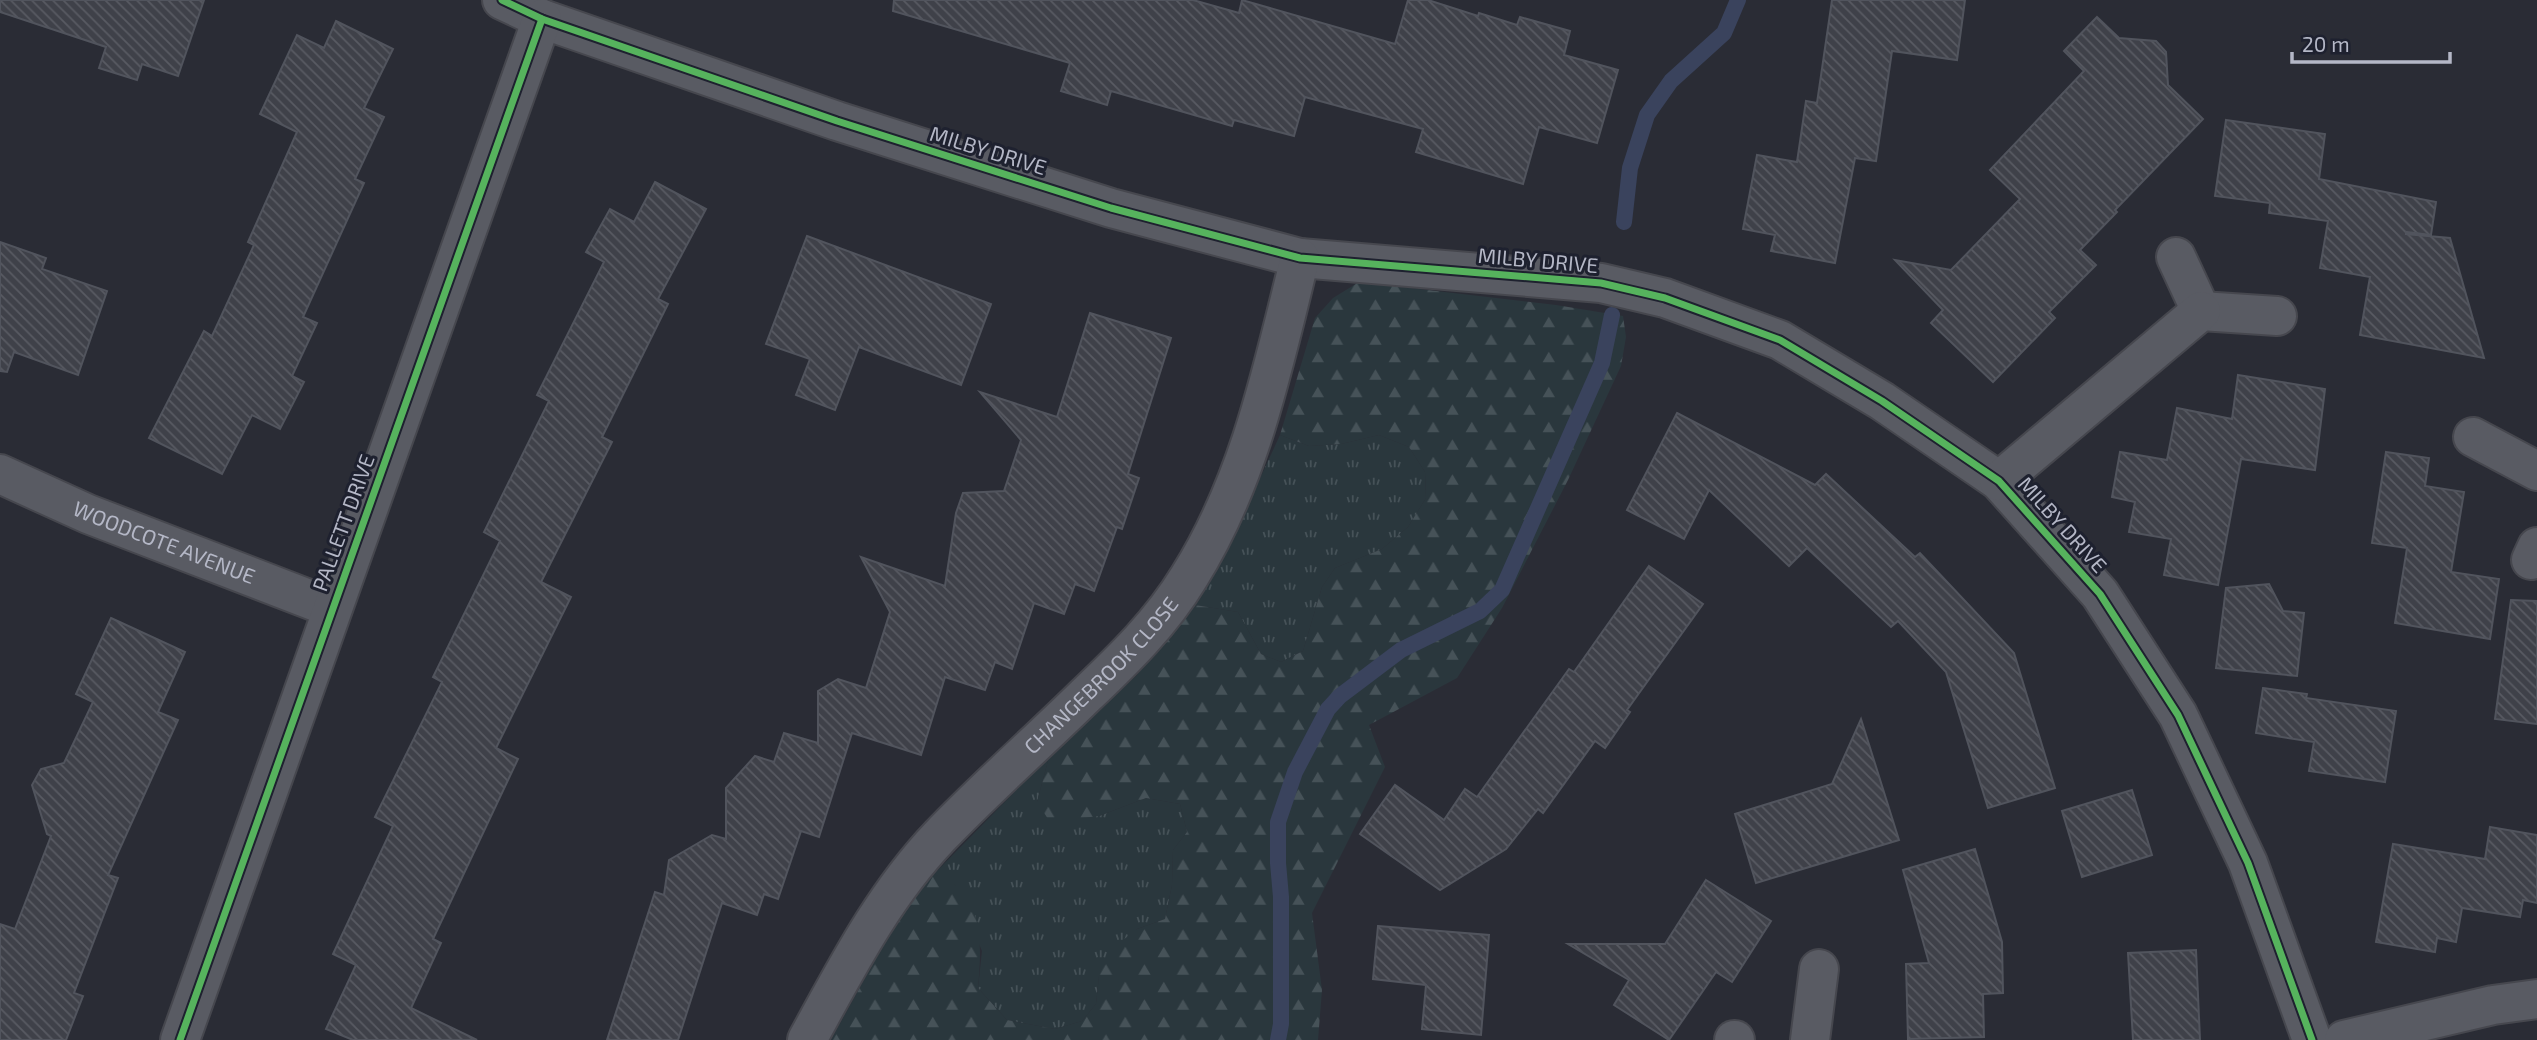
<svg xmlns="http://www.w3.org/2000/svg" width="2537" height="1040" font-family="'Exo 2',sans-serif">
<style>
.grass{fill:url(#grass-tufts)}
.forest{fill:url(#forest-firs)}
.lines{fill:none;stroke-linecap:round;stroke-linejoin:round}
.stream{stroke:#3a435d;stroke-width:16}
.building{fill:url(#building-back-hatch);stroke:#51545d;stroke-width:2}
.street-casing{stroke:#46474e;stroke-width:42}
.street{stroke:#595b63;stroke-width:38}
.cycleway-casing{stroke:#1e212f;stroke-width:11}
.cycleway{stroke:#56b35d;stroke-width:7}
.labels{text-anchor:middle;stroke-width:6;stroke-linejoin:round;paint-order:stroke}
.street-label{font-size:21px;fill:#b4b7c6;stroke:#1e212f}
</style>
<defs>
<pattern id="grass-tufts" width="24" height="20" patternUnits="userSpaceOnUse" patternTransform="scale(1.75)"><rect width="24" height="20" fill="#2a373d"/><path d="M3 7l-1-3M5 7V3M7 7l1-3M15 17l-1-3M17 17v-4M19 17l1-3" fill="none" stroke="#465258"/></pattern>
<pattern id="forest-firs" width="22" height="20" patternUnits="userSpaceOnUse" patternTransform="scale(1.75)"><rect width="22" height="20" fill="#2a373d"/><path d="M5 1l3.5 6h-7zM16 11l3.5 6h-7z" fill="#465258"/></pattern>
<pattern id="building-back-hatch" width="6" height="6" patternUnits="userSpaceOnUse" patternTransform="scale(1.75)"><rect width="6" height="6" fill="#3f4149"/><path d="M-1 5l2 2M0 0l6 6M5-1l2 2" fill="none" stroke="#585a62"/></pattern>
</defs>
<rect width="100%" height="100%" fill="#2a2c35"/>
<g class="grass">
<path d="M 1280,435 L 1309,446 L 1341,444 L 1379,435 L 1409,447 L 1425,472 L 1426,498 L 1408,527 L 1382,549 L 1335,568 L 1322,587 L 1303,651 L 1281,662 L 1261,654 L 1238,612 L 1195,605 L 1238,526 Z"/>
<path d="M 1049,757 L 1037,802 L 1099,816 L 1146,798 L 1180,804 L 1187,832 L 1173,850 L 1172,885 L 1165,919 L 1137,929 L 1099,976 L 1096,1004 L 1082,1021 L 1055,1029 L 1007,1020 L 978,988 L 982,951 L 955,885 L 934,874 Z"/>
</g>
<path class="forest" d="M 1359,282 L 1556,305 L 1623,316 L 1626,337 L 1621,366 L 1568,480 L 1502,608 L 1457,678 L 1369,725 L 1385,767 L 1312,913 L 1322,990 L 1318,1040 L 831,1040 L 899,916 L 934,874 C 941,877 949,880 954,884 C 985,908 981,954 978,988 L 1007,1020 L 1055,1029 L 1082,1021 L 1096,1004 L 1099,976 L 1108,952 L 1137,929 L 1165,919 L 1172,885 L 1173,850 L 1187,832 L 1180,804 L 1146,798 L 1099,816 L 1050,822 L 1037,802 L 1049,757 L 1136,676 L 1195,605 L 1238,612 L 1261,654 L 1281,662 L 1303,651 L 1322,587 L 1335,568 L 1382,549 L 1408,527 L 1426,498 L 1425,472 L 1409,447 L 1379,435 L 1341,444 L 1309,446 L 1280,435 L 1315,318 L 1333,298 Z"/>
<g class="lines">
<g class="stream">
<path d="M 1624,222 L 1630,168 L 1647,115 L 1671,81 L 1724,33 L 1738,0"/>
<path d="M 1278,1040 L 1281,1024 L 1281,897 L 1278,863 L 1278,822 L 1295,772 L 1328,709 L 1340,696 L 1401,650 L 1480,611 L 1502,590 L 1602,363 L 1612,315"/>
</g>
</g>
<g class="building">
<path d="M 0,0 L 204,0 L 178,76 L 142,64 L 137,80 L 99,68 L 106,47 L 0,12 Z"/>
<path d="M 894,0 L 1193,0 L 1239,13 L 1242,0 L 1395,44 L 1408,0 L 1428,0 L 1478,16 L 1479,13 L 1517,25 L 1520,17 L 1570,31 L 1564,55 L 1618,70 L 1597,143 L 1539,127 L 1523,184 L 1416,152 L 1423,129 L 1305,97 L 1294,136 L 1234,120 L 1232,126 L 1111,91 L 1107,105 L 1061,91 L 1070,63 L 893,11 Z"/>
<path d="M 1832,0 L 1965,0 L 1957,60 L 1892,51 L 1876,161 L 1855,158 L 1835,263 L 1771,251 L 1775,235 L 1743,229 L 1757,155 L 1797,162 L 1806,101 L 1817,103 Z"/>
<path d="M 2097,17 L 2119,38 L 2156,41 L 2166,52 L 2168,85 L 2203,119 L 2115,210 L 2117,212 L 2080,250 L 2096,265 L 2049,312 L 2055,318 L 1993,382 L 1931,323 L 1943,310 L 1895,260 L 1951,270 L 2020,199 L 1990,170 L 2084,71 L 2064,51 Z"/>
<path d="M 336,21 L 393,49 L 364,108 L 384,117 L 355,179 L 364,183 L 303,317 L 317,323 L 292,376 L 304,382 L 280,429 L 252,415 L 222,474 L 149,438 L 204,331 L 212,336 L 254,245 L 248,242 L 297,132 L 260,114 L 297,35 L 324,48 Z"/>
<path d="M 2226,120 L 2325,134 L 2319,179 L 2436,202 L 2431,235 L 2406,232 L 2406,234 L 2450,238 L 2484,358 L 2360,335 L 2370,277 L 2320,268 L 2328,221 L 2269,213 L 2270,203 L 2215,196 Z"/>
<path d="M 655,182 L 706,209 L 658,299 L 668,304 L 602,437 L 612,442 L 541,582 L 571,597 L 496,748 L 518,759 L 433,939 L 441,943 L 411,1008 L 477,1040 L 353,1040 L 326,1029 L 356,965 L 333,954 L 393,826 L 375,817 L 442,682 L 433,677 L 500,541 L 484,532 L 549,401 L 537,395 L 604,262 L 586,252 L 610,209 L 634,222 Z"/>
<path d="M 807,236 L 991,304 L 961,385 L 859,347 L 835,410 L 796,395 L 810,359 L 766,344 Z"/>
<path d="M 0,242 L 46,258 L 42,269 L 107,291 L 78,375 L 14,352 L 7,372 L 0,371 Z"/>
<path d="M 1090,313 L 1171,338 L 1128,474 L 1139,478 L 1122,529 L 1117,527 L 1094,591 L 1075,584 L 1064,614 L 1034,603 L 1012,669 L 995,662 L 985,690 L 945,677 L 921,755 L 852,733 L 819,837 L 801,831 L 778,899 L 764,894 L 757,915 L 722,903 L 678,1040 L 607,1040 L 655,892 L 664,895 L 669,860 L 712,835 L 726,839 L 726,788 L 755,756 L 774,762 L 784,733 L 818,743 L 818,691 L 838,679 L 866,688 L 890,612 L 861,557 L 945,586 L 956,513 L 963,493 L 1004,491 L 1021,440 L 980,392 L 1057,417 Z"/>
<path d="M 2238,375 L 2325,389 L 2315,470 L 2241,459 L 2218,585 L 2164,575 L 2171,539 L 2129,532 L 2135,502 L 2112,497 L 2120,452 L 2167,460 L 2177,408 L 2232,419 Z"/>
<path d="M 1677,413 L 1815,485 L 1826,474 L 1915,557 L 1920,553 L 2014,653 L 2055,788 L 1988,808 L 1946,672 L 1898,621 L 1891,627 L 1807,548 L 1789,566 L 1709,490 L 1684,539 L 1627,510 Z"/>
<path d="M 2386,452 L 2429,458 L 2425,486 L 2464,492 L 2451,572 L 2499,579 L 2490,639 L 2395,623 L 2407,548 L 2372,543 Z"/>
<path d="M 1649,566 L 1703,604 L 1627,710 L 1630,712 L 1605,748 L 1595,741 L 1543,813 L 1538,809 L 1506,849 L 1440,890 L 1360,834 L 1395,785 L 1444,820 L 1465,789 L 1477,797 L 1569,669 L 1574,672 Z"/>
<path d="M 2269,584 L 2283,611 L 2304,613 L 2297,676 L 2216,668 L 2226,588 Z"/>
<path d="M 2511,600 L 2537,601 L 2537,724 L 2495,719 Z"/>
<path d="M 111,618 L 185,652 L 158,712 L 178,720 L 108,875 L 118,878 L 74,993 L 83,996 L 66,1040 L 0,1040 L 0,924 L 15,929 L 51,836 L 47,834 L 32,785 L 41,769 L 64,763 L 93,702 L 76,694 Z"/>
<path d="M 2263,688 L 2307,694 L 2306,698 L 2396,711 L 2385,782 L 2309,771 L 2314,742 L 2256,733 Z"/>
<path d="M 1861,719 L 1899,840 L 1756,883 L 1735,814 L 1832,784 Z"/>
<path d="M 2132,790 L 2152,855 L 2082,877 L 2062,811 Z"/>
<path d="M 2490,827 L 2537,835 L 2537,903 L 2523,900 L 2520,917 L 2462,908 L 2456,942 L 2437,938 L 2435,952 L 2376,942 L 2393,844 L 2485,859 Z"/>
<path d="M 1975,849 L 2002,942 L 2003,993 L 1983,994 L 1984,1037 L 1908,1039 L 1906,964 L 1929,963 L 1903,870 Z"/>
<path d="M 1706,880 L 1771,921 L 1732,982 L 1716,972 L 1669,1040 L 1614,1005 L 1629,980 L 1568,944 L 1665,944 Z"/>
<path d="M 1378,926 L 1489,935 L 1481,1035 L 1422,1029 L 1426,985 L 1373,979 Z"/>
<path d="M 2196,950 L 2200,1040 L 2133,1040 L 2128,953 Z"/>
</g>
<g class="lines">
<defs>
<g id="street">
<path d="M 502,0 L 542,19 L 837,121 L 1111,208 L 1300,258 L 1601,283 L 1665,298 L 1780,340 L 1882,401 L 1999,481 L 2100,594 L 2178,715 L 2248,863 L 2312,1040"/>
<path d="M 2176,257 L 2201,311 L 2277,316"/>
<path d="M 2473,437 L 2537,471"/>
<path id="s1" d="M 0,474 L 88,514 L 332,608"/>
<path d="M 1999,481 L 2201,311"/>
<path d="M 2531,560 L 2537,547"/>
<path d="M 180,1040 L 542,19"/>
<path id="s2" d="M 807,1040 C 846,969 883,896 940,836 C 986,788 1037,743 1085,696 C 1124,659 1161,623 1189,577 C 1250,480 1273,367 1300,258"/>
<path d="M 1734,1040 L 1735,1040"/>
<path d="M 1810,1040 L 1819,969"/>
<path d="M 2344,1040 L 2493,1005 L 2537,999"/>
</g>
</defs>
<use href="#street" class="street-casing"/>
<use href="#street" class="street"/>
<defs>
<g id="cycleway">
<path d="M 502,0 L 542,19 L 837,121 L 1111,208 L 1300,258 L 1601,283 L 1665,298 L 1780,340 L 1882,401 L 1999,481 L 2100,594 L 2178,715 L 2248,863 L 2312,1040"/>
<path d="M 180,1040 L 542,19"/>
</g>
</defs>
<use href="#cycleway" class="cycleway-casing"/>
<use href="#cycleway" class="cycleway"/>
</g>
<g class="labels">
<g class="street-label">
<text transform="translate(988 151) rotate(17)" y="7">MILBY DRIVE</text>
<text transform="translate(1538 261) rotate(5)" y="7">MILBY DRIVE</text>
<text transform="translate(344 523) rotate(-70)" y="7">PALLETT DRIVE</text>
<text transform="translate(2062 525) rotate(48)" y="7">MILBY DRIVE</text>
<text dy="7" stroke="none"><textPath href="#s1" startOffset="178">WOODCOTE AVENUE</textPath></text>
<text dy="7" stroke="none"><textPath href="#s2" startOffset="472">CHANGEBROOK CLOSE</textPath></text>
</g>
</g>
<path d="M2292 52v10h158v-10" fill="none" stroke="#b4b7c6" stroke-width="3.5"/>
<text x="2302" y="52" font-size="21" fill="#b4b7c6" stroke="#1e212f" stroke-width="5" paint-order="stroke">20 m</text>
</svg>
